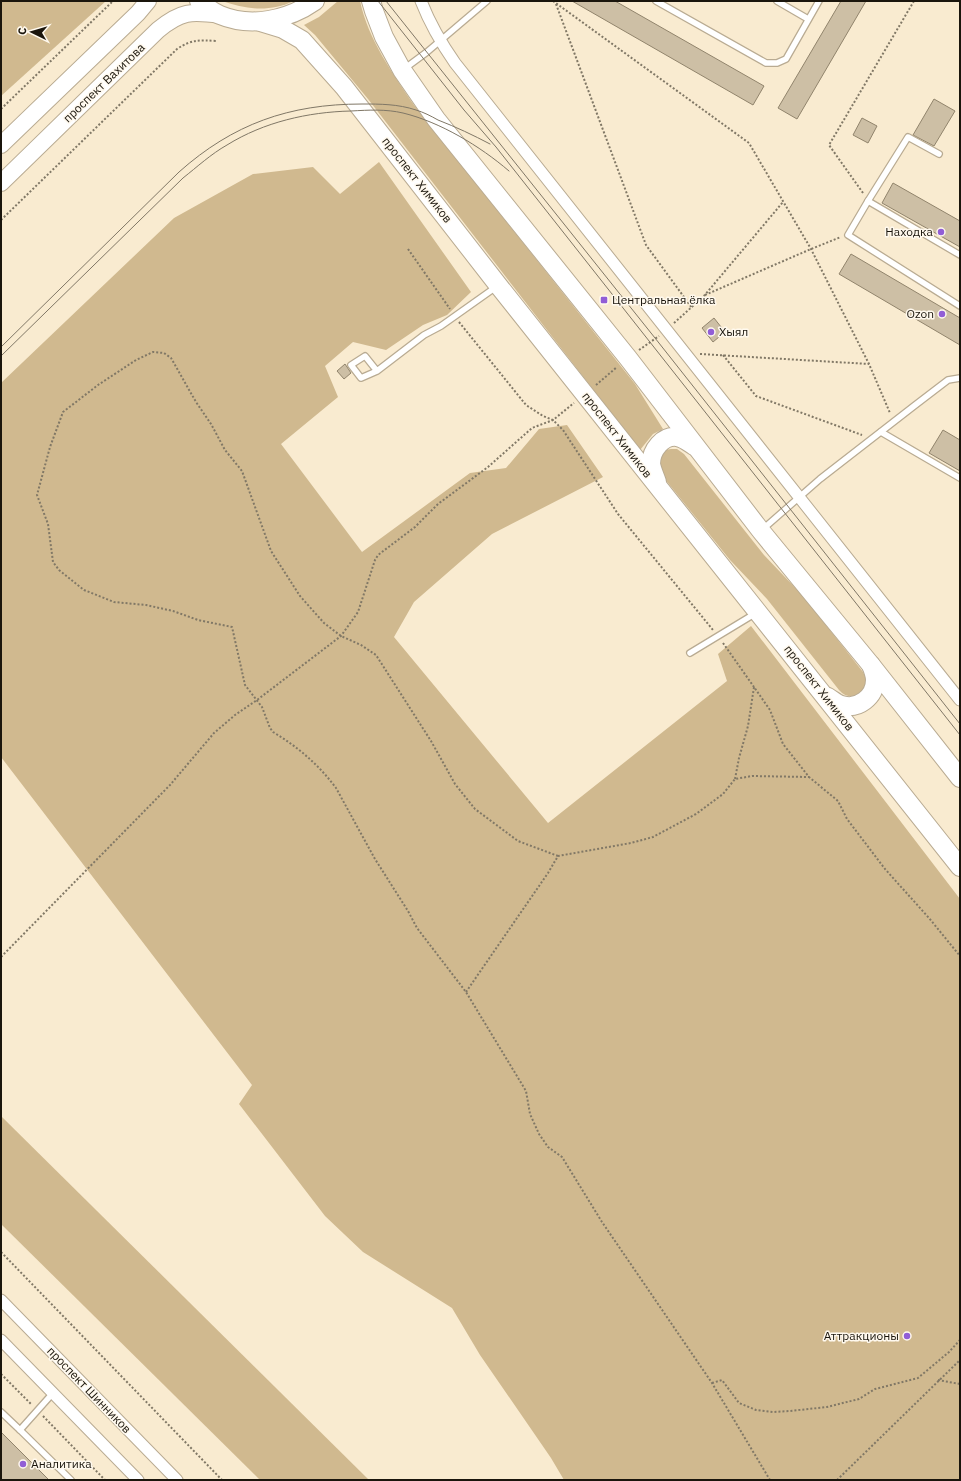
<svg xmlns="http://www.w3.org/2000/svg" width="961" height="1481" font-family="'IBM Plex Sans',sans-serif">
<style>
.green{fill:#d0b98f}
.building{fill:#cdbfa5;stroke:#91846c}
.lines{fill:none;stroke-linecap:round;stroke-linejoin:round}
.lane-casing{stroke:#b9ab92;stroke-width:8}
.street-casing{stroke:#b9ab92;stroke-width:13}
.secondary-casing{stroke:#b9ab92;stroke-width:18}
.primary-casing{stroke:#b9ab92;stroke-width:20}
.path{stroke:#817866;stroke-width:2;stroke-dasharray:2 2;stroke-linecap:butt}
.lane{stroke:#fff;stroke-width:5.5}
.street{stroke:#fff;stroke-width:11}
.secondary{stroke:#fff;stroke-width:16}
.primary{stroke:#fff;stroke-width:18}
.tram{stroke:#807766;stroke-width:1}
.poi-dot{fill:#915dd6;stroke:#fff9ee;stroke-width:1.5}
.labels{text-anchor:middle;stroke-width:3;stroke-linejoin:round;paint-order:stroke}
.street-label{font-size:12px;fill:#1a150c;stroke:#fff9ee}
.poi-label{font-size:12px;fill:#1a150c;stroke:#fff9ee;text-anchor:end}
</style>
<rect width="100%" height="100%" fill="#f9ebd0"/>
<g class="green">
<path d="M 1,1 L 106,1 L 1,96 Z"/>
<path d="M 222,1 L 294,1 C 270,12 247,10 222,1 Z"/>
<path d="M 338,1 L 360,1 C 368,39 393,74 414,105 L 635,384 L 663,429 L 653,434 L 640,450 L 368,99 L 315,35 L 304,25 L 319,17 Z"/>
<path d="M 379,162 L 471,292 L 447,315 L 423,325 L 386,350 L 353,342 L 325,366 L 338,397 L 281,444 L 362,552 L 470,473 L 506,468 L 539,429 L 567,425 L 603,477 L 492,534 L 414,602 L 394,637 L 548,823 L 727,681 L 718,654 L 751,626 L 960,899 L 960,1480 L 564,1480 L 551,1458 L 480,1355 L 452,1308 L 363,1252 L 325,1216 L 239,1104 L 252,1085 L 1,757 L 1,383 L 174,218 L 253,174 L 313,167 L 340,194 Z"/>
<path d="M 671,449 L 677,449 L 684,454 L 764,555 L 803,596 L 863,672 C 873,689 853,706 839,690 L 767,599 L 730,560 L 660,473 L 657,462 L 665,450 Z"/>
<path d="M 1,1116 L 369,1480 L 260,1480 L 1,1224 Z"/>
</g>
<g class="building">
<path d="M 572,1 L 615,1 L 764,86 L 753,105 Z"/>
<path d="M 841,1 L 866,1 L 797,119 L 778,108 Z"/>
<path d="M 934,99 L 955,111 L 934,146 L 913,135 Z"/>
<path d="M 862,118 L 877,126 L 868,143 L 853,135 Z"/>
<path d="M 893,183 L 960,221 L 960,247 L 882,203 Z"/>
<path d="M 851,254 L 960,318 L 960,345 L 839,274 Z"/>
<path d="M 714,318 L 725,332 L 713,342 L 702,328 Z"/>
<path d="M 345,364 L 351,373 L 344,379 L 337,371 Z"/>
<path d="M 943,430 L 960,440 L 960,471 L 929,453 Z"/>
<path d="M 1,1432 L 49,1480 L 1,1480 Z"/>
</g>
<g class="lines">
<defs>
<g id="lane">
<path d="M 656,1 L 766,63 L 777,63 L 786,59 L 819,1"/>
<path d="M 777,1 L 808,19"/>
<path d="M 404,69 L 427,52 L 487,1"/>
<path d="M 868,201 L 908,137 L 939,154"/>
<path d="M 960,255 L 868,201 L 848,235 L 960,306"/>
<path d="M 377,371 L 365,356 L 351,365 L 361,378 L 377,371 L 424,335 L 441,326 L 496,287"/>
<path d="M 881,432 L 960,478"/>
<path d="M 763,529 L 820,479 L 914,406 L 948,380 L 960,378"/>
<path d="M 690,653 L 756,613"/>
<path d="M 1,1412 L 20,1430 L 53,1393"/>
<path d="M 20,1430 L 71,1480"/>
</g>
<g id="street">
<path d="M 421,1 C 430,24 441,43 455,63 L 960,700"/>
<path d="M 1,1300 L 177,1480"/>
<path d="M 1,1340 L 138,1480"/>
</g>
<g id="secondary">
<path d="M 1,145 L 138,13 L 148,1"/>
<path d="M 1,183 L 158,30 C 181,11 191,11 220,15"/>
</g>
<g id="primary">
<path d="M 199,1 C 205,6 213,12 220,15 C 251,28 288,20 315,1"/>
<path d="M 371,1 L 374,11 L 384,37 L 402,70 L 436,119 L 628,358 L 761,531 L 871,665 L 960,778"/>
<path d="M 260,22 L 283,29 L 302,40 L 344,87 L 498,285 L 960,867"/>
<path d="M 657,482 C 655,476 652,470 651,464 C 651,450 663,435 677,437 C 684,438 689,443 694,446"/>
<path d="M 828,697 C 833,700 837,704 842,705 C 858,710 875,697 875,680 C 875,675 873,670 871,665"/>
</g>
</defs>
<use href="#lane" class="lane-casing"/>
<use href="#street" class="street-casing"/>
<use href="#secondary" class="secondary-casing"/>
<use href="#primary" class="primary-casing"/>
<g class="path">
<path d="M 553,1 L 749,143 L 811,249 L 869,364 L 890,413"/>
<path d="M 556,4 L 646,245 L 692,308"/>
<path d="M 1,109 L 113,1"/>
<path d="M 863,193 L 829,145 L 914,1"/>
<path d="M 1,220 L 177,49 C 192,39 200,40 216,41"/>
<path d="M 408,249 L 450,309"/>
<path d="M 705,295 L 811,249 L 841,237"/>
<path d="M 459,322 L 526,405 L 543,416 L 553,420 L 563,430 L 618,514 L 713,630"/>
<path d="M 674,323 L 704,296 L 783,202"/>
<path d="M 639,350 L 659,336"/>
<path d="M 700,354 L 869,364"/>
<path d="M 723,355 L 756,396 L 862,435"/>
<path d="M 596,385 L 617,367"/>
<path d="M 723,643 L 754,687"/>
<path d="M 735,779 L 739,758 L 748,726 L 754,687 L 770,710 L 783,744 L 809,777 L 838,801 L 847,819 L 885,869 L 929,918 L 960,956"/>
<path d="M 558,856 L 518,841 L 475,809 L 455,784 L 431,741 L 376,655 L 361,645 L 341,636 L 324,623 L 300,596 L 271,551 L 242,471 L 225,450 L 211,424 L 196,402 L 171,358 L 164,353 L 153,352 L 136,360 L 98,385 L 63,412 L 50,447 L 37,495 L 48,524 L 53,562 L 59,570 L 84,590 L 114,602 L 146,605 L 173,611 L 198,620 L 232,627 L 245,685 L 262,707 L 270,728 L 273,732 C 298,747 319,765 336,788 L 375,859 L 408,911 L 417,928 L 466,992 L 526,1091 L 530,1114 L 539,1134 L 548,1147 L 562,1157 L 602,1222 L 712,1383 L 770,1480"/>
<path d="M 1,957 L 170,785 L 214,733 L 235,715 L 257,700 L 341,636 L 358,612 L 375,560 L 378,555 L 415,527 L 438,504 L 488,467 L 532,428 L 553,420 L 574,403"/>
<path d="M 466,992 L 548,873 L 558,856 L 631,843 L 653,837 L 696,814 L 723,794 L 735,779 L 752,776 L 809,777"/>
<path d="M 1,1252 L 222,1480"/>
<path d="M 1,1374 L 32,1405"/>
<path d="M 938,1380 L 960,1384"/>
<path d="M 712,1383 L 722,1380 L 739,1403 L 756,1410 L 773,1412 L 790,1411 L 827,1407 L 859,1399 L 875,1389 L 918,1378 L 949,1352 L 960,1340"/>
<path d="M 43,1416 L 105,1480"/>
<path d="M 837,1480 L 960,1360"/>
</g>
<use href="#lane" class="lane"/>
<use href="#street" class="street"/>
<use href="#secondary" class="secondary"/>
<use href="#primary" class="primary"/>
<g class="tram">
<path d="M 378,1 L 464,110 L 496,147 L 960,735"/>
<path d="M 386,1 L 655,338 L 960,724"/>
<path d="M 1,347 L 179,172 C 233,124 289,104 362,104 C 380,104 398,104 416,110 C 423,112 431,116 438,120 C 456,127 473,135 490,144"/>
<path d="M 1,356 L 183,178 C 197,167 211,154 227,145 C 264,122 308,112 351,111 C 369,110 386,109 403,113 C 440,122 480,146 509,171"/>
</g>
</g>
<g class="poi-dot">
<circle cx="941" cy="232" r="4"/>
<rect x="600" y="296" width="8" height="8" rx="2"/>
<circle cx="942" cy="314" r="4"/>
<circle cx="711" cy="332" r="4"/>
<circle cx="907" cy="1336" r="4"/>
<circle cx="23" cy="1464" r="4"/>
</g>
<g class="labels">
<g class="street-label">
<text transform="translate(104 83) rotate(-44)" y="4">проспект Вахитова</text>
<text transform="translate(417 180) rotate(52)" y="4">проспект Химиков</text>
<text transform="translate(617 435) rotate(52)" y="4">проспект Химиков</text>
<text transform="translate(819 688) rotate(52)" y="4">проспект Химиков</text>
<text transform="translate(89 1390) rotate(46)" y="4">проспект Шинников</text>
</g>
<g class="poi-label">
<text x="933" y="236">Находка</text>
<text x="612" y="304" text-anchor="start">Центральная ёлка</text>
<text x="934" y="318">Ozon</text>
<text x="719" y="336" text-anchor="start">Хыял</text>
<text x="899" y="1340">Аттракционы</text>
<text x="31" y="1468" text-anchor="start">Аналитика</text>
</g>
</g>
<rect width="961" height="1481" fill="none" stroke="#1a150c" stroke-width="4"/>
<g transform="translate(32 32) rotate(275)" stroke="#fff9ee" stroke-width="3" paint-order="stroke">
<path d="M0-3L7 15L0 10L-7 15Z" fill="#1a150c"/>
<text y="-6" font-size="11" font-weight="bold" text-anchor="middle" fill="#1a150c">С</text>
</g>
</svg>
